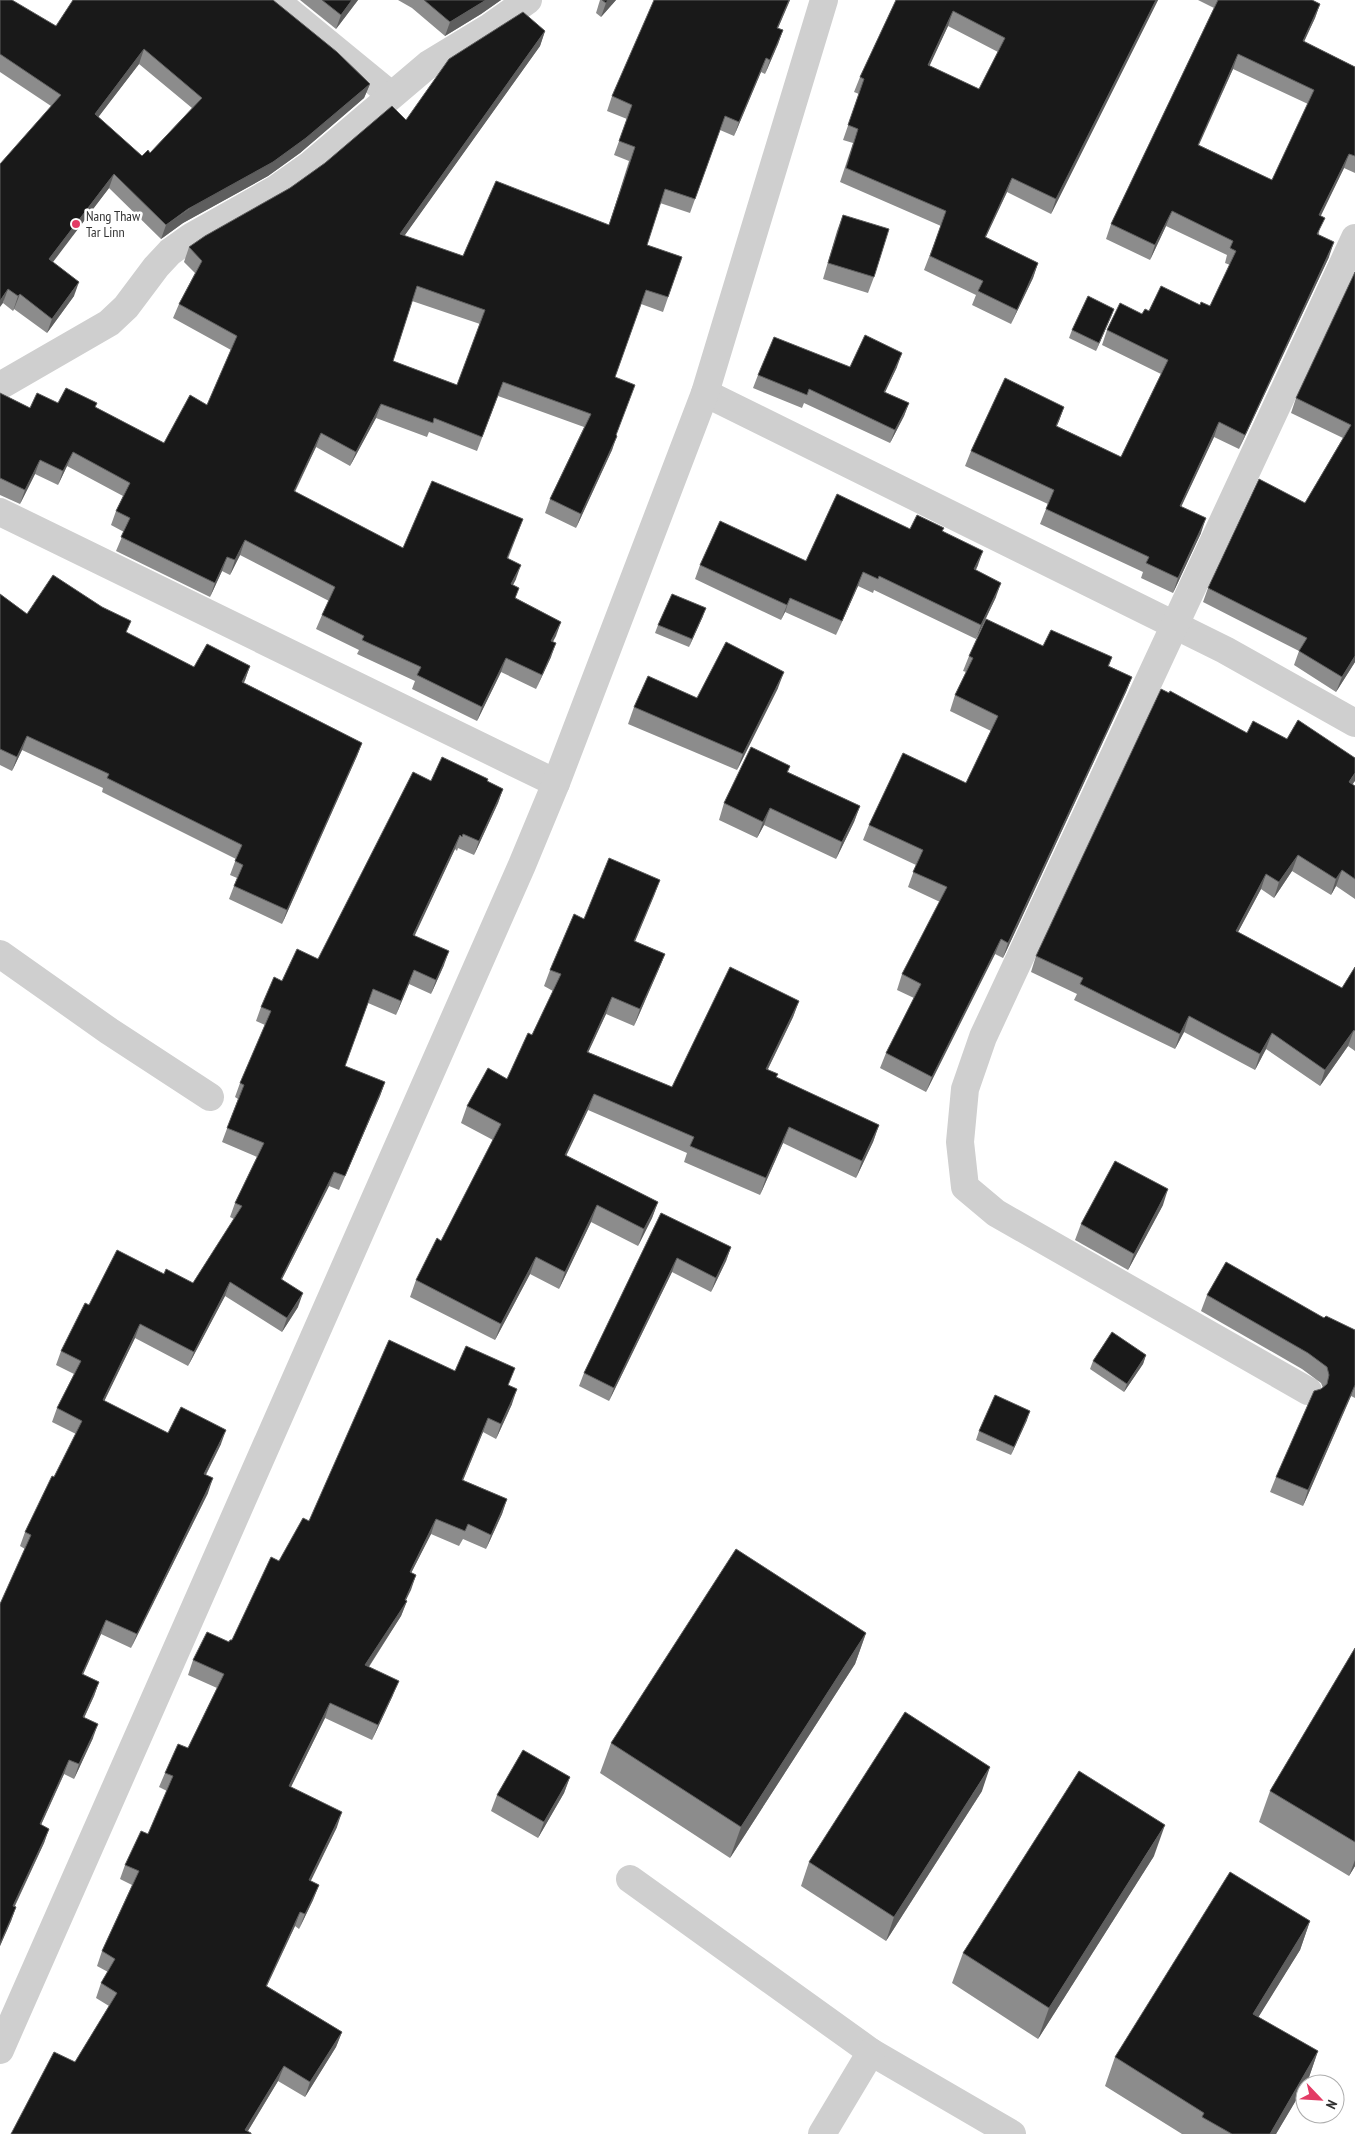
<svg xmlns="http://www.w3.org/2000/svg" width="1355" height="2134" font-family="'PT Sans Narrow',sans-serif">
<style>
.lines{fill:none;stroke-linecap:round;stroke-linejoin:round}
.street{stroke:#cfcfcf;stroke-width:28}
.wall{fill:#8c8c8c;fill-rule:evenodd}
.shaded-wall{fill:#5e5e5e}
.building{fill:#191919;stroke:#5e5e5e;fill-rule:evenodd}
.poi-dot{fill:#e33b65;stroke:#fff;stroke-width:2}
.labels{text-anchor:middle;stroke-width:5;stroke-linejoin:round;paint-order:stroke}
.poi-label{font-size:14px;fill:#323232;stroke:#fff;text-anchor:start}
</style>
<rect width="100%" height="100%" fill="#fff"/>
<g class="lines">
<g class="street">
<path d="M 275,0 L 391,95"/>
<path d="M 0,386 L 109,323 L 126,307 L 156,267 L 170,252 L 191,237 L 276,189 L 310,165 L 429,64 L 490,27 L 528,0"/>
<path d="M 705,393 L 1225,650 L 1355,723"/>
<path d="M 0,512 L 556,783"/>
<path d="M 0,954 L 109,1031 L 210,1097"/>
<path d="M 1308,1391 L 996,1213 L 965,1187 L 960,1142 L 965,1089 L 983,1037 L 1355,238"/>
<path d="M 630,1879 L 871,2052 L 1012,2134"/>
<path d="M 0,2050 L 522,865 L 556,783 L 705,393 L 824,0"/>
<path d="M 822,2134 L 871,2052"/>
</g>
</g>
<g class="wall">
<path d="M 0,0 L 56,26 L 370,84 L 364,98 L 300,153 L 268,176 L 183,223 L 161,239 L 109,188 L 52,262 L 74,296 L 47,333 L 14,309 L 13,311 L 3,303 L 51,106 L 0,72 ZM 139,64 L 192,108 L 150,153 L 142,156 L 98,117 Z"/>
<path d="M 300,0 L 358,0 L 336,29 Z"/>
<path d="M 398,0 L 501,0 L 481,14 L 445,36 L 412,8 Z"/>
<path d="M 600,0 L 616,0 L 601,17 L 596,13 Z"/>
<path d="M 790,0 L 778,28 L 783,30 L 778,44 L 765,74 L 761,72 L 734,136 L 720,130 L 690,213 L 660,203 L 647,245 L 682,257 L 663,312 L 641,304 L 615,377 L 616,435 L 612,450 L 576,528 L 545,513 L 550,499 L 584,427 L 498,396 L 477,451 L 429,432 L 427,437 L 376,418 L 350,466 L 316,447 L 295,492 L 403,548 L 523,519 L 508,559 L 516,579 L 513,585 L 516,598 L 561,622 L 553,641 L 551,657 L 536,689 L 501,672 L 477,721 L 412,689 L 415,681 L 357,654 L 359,650 L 316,629 L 322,615 L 329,601 L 240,555 L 230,575 L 222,571 L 210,597 L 116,551 L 124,532 L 111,525 L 116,511 L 123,496 L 67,466 L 58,485 L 35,474 L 20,504 L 0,495 L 0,393 L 30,408 L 58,403 L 95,407 L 164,443 L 207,405 L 231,350 L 173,318 L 179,304 L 195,273 L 184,262 L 189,247 L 406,120 L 545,31 L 540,46 L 404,236 L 463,256 L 609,225 L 629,161 L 614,155 L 627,119 L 607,111 L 612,96 ZM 412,301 L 480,324 L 457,385 L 393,361 Z"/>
<path d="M 896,0 L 1158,0 L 1051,214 L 1007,192 L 986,237 L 1038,263 L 1033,278 L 1011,324 L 972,305 L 976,295 L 924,270 L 941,226 L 840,182 L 853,143 L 843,140 L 859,94 L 854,92 L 860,77 ZM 948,26 L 998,52 L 979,89 L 929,66 Z"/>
<path d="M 1198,0 L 1312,0 L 1320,4 L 1315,18 L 1304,41 L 1355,67 L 1355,173 L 1344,168 L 1320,216 L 1319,235 L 1329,257 L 1239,449 L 1214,437 L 1181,506 L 1201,533 L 1173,593 L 1141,578 L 1143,572 L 1040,524 L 1048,504 L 965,466 L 971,451 L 1064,407 L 1057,426 L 1121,457 L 1161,374 L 1102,345 L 1107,330 L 1149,311 L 1200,305 L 1210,306 L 1230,265 L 1225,263 L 1227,255 L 1166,226 L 1150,260 L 1106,239 L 1111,224 L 1214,8 ZM 1233,69 L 1308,104 L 1272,180 L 1199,145 Z"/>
<path d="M 843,215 L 874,277 L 868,293 L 823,279 L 837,231 Z"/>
<path d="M 1355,272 L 1355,662 L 1336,692 L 1294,665 L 1299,651 L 1203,602 L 1208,588 L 1305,503 L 1343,438 L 1291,413 L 1296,398 Z"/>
<path d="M 1114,309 L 1096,351 L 1069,338 L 1072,330 Z"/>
<path d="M 850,367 L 897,367 L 885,392 L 909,403 L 904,416 L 890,443 L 804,403 L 802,408 L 753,388 L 758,375 Z"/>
<path d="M 910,529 L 943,531 L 978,565 L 976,570 L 996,597 L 976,639 L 874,590 L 873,593 L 858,586 L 836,635 L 785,612 L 781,620 L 695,579 L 700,565 L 806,561 Z"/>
<path d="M 0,594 L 27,614 L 127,633 L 194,667 L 250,666 L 244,683 L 362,743 L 357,756 L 282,924 L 229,899 L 237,878 L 230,875 L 236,859 L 102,792 L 103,788 L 22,750 L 12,771 L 0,765 Z"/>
<path d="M 703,616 L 689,647 L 655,633 L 658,625 Z"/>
<path d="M 1043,646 L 1112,657 L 1109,666 L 1132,677 L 1126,692 L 1003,958 L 995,954 L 926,1092 L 880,1068 L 886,1053 L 914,998 L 897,990 L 902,974 L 940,902 L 908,887 L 916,865 L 863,840 L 869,825 L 966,783 L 991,731 L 950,711 L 955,695 L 966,672 L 963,671 L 969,656 Z"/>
<path d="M 778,688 L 737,770 L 628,724 L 634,707 L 697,698 Z"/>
<path d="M 1247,733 L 1355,786 L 1355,899 L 1336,886 L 1331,895 L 1292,871 L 1274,898 L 1261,889 L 1238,932 L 1342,988 L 1355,967 L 1355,1051 L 1348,1046 L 1320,1086 L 1266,1049 L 1255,1070 L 1184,1032 L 1175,1049 L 1074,1000 L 1077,994 L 1031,972 L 1036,956 Z"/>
<path d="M 790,766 L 788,772 L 860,806 L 854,822 L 836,859 L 764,825 L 757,838 L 719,820 L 724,803 Z"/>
<path d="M 431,781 L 487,781 L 503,789 L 498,803 L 474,855 L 458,848 L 457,851 L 455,849 L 414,936 L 444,965 L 431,994 L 409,984 L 396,1015 L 368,1003 L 345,1066 L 385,1082 L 380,1096 L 339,1190 L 329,1186 L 282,1279 L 298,1307 L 282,1332 L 225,1296 L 188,1366 L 135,1338 L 104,1401 L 168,1433 L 221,1444 L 206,1475 L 208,1493 L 131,1648 L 101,1634 L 83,1674 L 99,1682 L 94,1696 L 84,1718 L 93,1738 L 74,1779 L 64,1774 L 41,1825 L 49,1829 L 44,1843 L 15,1906 L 16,1907 L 11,1921 L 0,1946 L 0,1604 L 25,1549 L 20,1546 L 25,1532 L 54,1477 L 76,1434 L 52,1422 L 57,1408 L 74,1374 L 56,1365 L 61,1351 L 89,1305 L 164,1274 L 193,1283 L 234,1219 L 230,1217 L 235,1203 L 257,1157 L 222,1142 L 238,1099 L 235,1097 L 240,1083 L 265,1025 L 256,1021 L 261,1007 L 282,981 L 318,959 Z"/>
<path d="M 660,880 L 635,941 L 665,954 L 658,971 L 634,1026 L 606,1014 L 588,1052 L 672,1087 L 799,1001 L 793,1017 L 768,1069 L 776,1077 L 879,1125 L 873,1142 L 856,1178 L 783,1143 L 760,1195 L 684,1162 L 687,1153 L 588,1110 L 566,1155 L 658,1202 L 652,1218 L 638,1246 L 591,1222 L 559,1289 L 530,1274 L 495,1340 L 410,1297 L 416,1280 L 441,1241 L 493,1140 L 461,1123 L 467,1106 L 507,1079 L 532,1035 L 553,991 L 544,986 L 550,970 L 584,919 Z"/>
<path d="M 1163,1205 L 1128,1270 L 1075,1240 L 1081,1224 Z"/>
<path d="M 661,1213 L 731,1247 L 726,1261 L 711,1292 L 672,1272 L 609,1401 L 579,1386 L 584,1373 Z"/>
<path d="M 1207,1295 L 1324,1318 L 1355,1330 L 1355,1398 L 1351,1396 L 1303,1506 L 1270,1492 L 1276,1477 L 1321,1389 L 1323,1388 L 1321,1383 L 1302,1369 L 1201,1311 Z"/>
<path d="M 1146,1355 L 1143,1364 L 1124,1392 L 1090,1369 L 1093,1361 Z"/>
<path d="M 455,1371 L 509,1385 L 512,1404 L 496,1439 L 483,1432 L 463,1480 L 507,1499 L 502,1514 L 486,1549 L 463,1539 L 459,1546 L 431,1534 L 411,1573 L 416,1575 L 406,1600 L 407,1601 L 401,1616 L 369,1667 L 393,1695 L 372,1740 L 325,1718 L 291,1787 L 337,1827 L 310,1881 L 319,1885 L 313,1900 L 299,1929 L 295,1926 L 267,1986 L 342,2032 L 336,2047 L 305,2097 L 278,2081 L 248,2131 L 75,2062 L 109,2006 L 96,1998 L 101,1983 L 108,1972 L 97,1966 L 102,1951 L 132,1885 L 120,1879 L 125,1865 L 148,1834 L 167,1791 L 159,1787 L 165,1773 L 188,1748 L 217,1688 L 188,1675 L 193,1660 L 232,1640 L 279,1561 L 309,1521 Z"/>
<path d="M 1027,1420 L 1011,1455 L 976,1440 L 979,1431 Z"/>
<path d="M 866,1633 L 855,1664 L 730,1858 L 600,1773 L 611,1743 Z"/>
<path d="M 1355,1648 L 1355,1866 L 1349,1876 L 1259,1822 L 1270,1791 Z"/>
<path d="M 570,1777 L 564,1793 L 538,1838 L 491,1811 L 497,1795 Z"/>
<path d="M 982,1791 L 886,1941 L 801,1886 L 809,1862 Z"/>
<path d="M 1154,1856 L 1038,2039 L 952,1983 L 963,1953 Z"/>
<path d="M 1310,1921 L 1300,1950 L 1258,2017 L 1318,2051 L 1308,2080 L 1276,2134 L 1182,2134 L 1105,2086 L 1115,2057 Z"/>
</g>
<g class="shaded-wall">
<path d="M 352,0 L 358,0 L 336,29 L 341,15 Z"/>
<path d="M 486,0 L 501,0 L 481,14 L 445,36 L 450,22 Z"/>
<path d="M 608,0 L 616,0 L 601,17 L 606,3 Z"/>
<path d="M 789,0 L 790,0 L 772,42 L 777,28 Z"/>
<path d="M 1156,0 L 1158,0 L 1051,214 L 1056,199 Z"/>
<path d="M 1320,4 L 1315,18 L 1298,55 L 1303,41 Z"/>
<path d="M 953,11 L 948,26 L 923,80 L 928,65 Z"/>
<path d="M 783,30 L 778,44 L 765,74 L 770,60 Z"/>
<path d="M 545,31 L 540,46 L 395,249 L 400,234 Z"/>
<path d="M 144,49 L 139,64 L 90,128 L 95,114 Z"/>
<path d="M 1238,54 L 1233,69 L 1192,159 L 1198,145 Z"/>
<path d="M 766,58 L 761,72 L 734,136 L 739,122 Z"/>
<path d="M 370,84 L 364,98 L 300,153 L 268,176 L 183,223 L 161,239 L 166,225 Z"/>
<path d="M 1349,154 L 1344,168 L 1314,230 L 1319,215 Z"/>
<path d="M 114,174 L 109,188 L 44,274 L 49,259 Z"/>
<path d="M 1012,178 L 1007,192 L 979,251 L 985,237 Z"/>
<path d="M 1172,211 L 1166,226 L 1150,260 L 1155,245 Z"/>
<path d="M 1334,242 L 1329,257 L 1239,449 L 1245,435 Z"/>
<path d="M 1038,263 L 1033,278 L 1011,324 L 1017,310 Z"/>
<path d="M 79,282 L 74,296 L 47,333 L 52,319 Z"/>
<path d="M 8,289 L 3,303 L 0,307 L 0,301 Z"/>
<path d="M 20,294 L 14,309 L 13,311 L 18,296 Z"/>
<path d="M 1114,309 L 1111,317 L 1096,351 L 1099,343 Z"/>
<path d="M 902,353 L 897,367 L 879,405 L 884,392 Z"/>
<path d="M 909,403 L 904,416 L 890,443 L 895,430 Z"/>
<path d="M 381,404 L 376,418 L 350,466 L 356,452 Z"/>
<path d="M 1064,407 L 1059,421 L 1050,440 L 1056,426 Z"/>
<path d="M 1219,422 L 1214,437 L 1175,520 L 1180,506 Z"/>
<path d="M 321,433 L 316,447 L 288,505 L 294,491 Z"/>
<path d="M 617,436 L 612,450 L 576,528 L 581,514 Z"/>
<path d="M 73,452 L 67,466 L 58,485 L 63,471 Z"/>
<path d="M 40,460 L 35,474 L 20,504 L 25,490 Z"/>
<path d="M 1206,518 L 1201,533 L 1173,593 L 1178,578 Z"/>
<path d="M 245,540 L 240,555 L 230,575 L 235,560 Z"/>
<path d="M 983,551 L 978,565 L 969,583 L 974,569 Z"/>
<path d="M 227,557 L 222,571 L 210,597 L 215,583 Z"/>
<path d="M 521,565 L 516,579 L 506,598 L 511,584 Z"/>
<path d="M 863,572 L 858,586 L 836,635 Z"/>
<path d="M 1001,583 L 996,597 L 976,639 L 981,625 Z"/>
<path d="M 790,598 L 785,612 L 781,620 L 787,605 Z"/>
<path d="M 706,608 L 703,616 L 689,647 L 692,639 Z"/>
<path d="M 561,622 L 556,636 L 546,655 L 551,641 Z"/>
<path d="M 556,643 L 551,657 L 536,689 L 542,675 Z"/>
<path d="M 1355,656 L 1355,662 L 1336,692 L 1342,677 Z"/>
<path d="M 506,658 L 501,672 L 477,721 L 482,707 Z"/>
<path d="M 250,666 L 245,680 L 237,695 L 242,682 Z"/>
<path d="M 784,672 L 778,688 L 737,770 L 743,754 Z"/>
<path d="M 1132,677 L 1126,692 L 1003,958 L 1008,943 Z"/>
<path d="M 27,736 L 22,750 L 12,771 L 17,757 Z"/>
<path d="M 362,743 L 357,756 L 282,924 L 287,910 Z"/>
<path d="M 1355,773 L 1355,781 L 1343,798 L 1349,782 Z"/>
<path d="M 503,789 L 498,803 L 474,855 L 479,841 Z"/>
<path d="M 860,806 L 854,822 L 836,859 L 842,842 Z"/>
<path d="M 770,808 L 764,825 L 757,838 L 763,822 Z"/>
<path d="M 460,835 L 455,849 L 408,950 L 413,935 Z"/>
<path d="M 1298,855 L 1292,871 L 1274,898 L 1279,882 Z"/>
<path d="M 1342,870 L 1336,886 L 1331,895 L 1336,879 Z"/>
<path d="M 1266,874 L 1261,889 L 1230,947 L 1236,931 Z"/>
<path d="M 660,880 L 654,896 L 628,958 L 634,941 Z"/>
<path d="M 1001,939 L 995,954 L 926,1092 L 932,1077 Z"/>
<path d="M 449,951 L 444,965 L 431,994 L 436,980 Z"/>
<path d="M 665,954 L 658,971 L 634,1026 L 640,1009 Z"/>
<path d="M 414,970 L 409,984 L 396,1015 L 401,1001 Z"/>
<path d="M 612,997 L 606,1014 L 581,1068 L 587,1052 Z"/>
<path d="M 799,1001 L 793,1017 L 760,1085 L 766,1069 Z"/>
<path d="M 1189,1016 L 1184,1032 L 1175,1049 L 1180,1034 Z"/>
<path d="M 1354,1030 L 1348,1046 L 1320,1086 L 1325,1070 Z"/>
<path d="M 1272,1033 L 1266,1049 L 1255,1070 L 1260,1054 Z"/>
<path d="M 385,1082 L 380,1096 L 339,1190 L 345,1176 Z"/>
<path d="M 594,1094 L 588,1110 L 559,1171 L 565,1155 Z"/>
<path d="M 879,1125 L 873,1142 L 856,1178 L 862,1161 Z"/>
<path d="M 789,1127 L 783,1143 L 760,1195 L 766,1178 Z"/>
<path d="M 334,1172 L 329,1186 L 275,1293 L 281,1279 Z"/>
<path d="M 1168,1189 L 1163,1205 L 1128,1270 L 1134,1254 Z"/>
<path d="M 658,1202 L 652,1218 L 638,1246 L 644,1229 Z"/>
<path d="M 597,1205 L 591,1222 L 559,1289 L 565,1272 Z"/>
<path d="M 731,1247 L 726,1261 L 711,1292 L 716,1278 Z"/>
<path d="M 536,1257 L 530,1274 L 495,1340 L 501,1324 Z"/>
<path d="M 677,1258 L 672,1272 L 609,1401 L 614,1388 Z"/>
<path d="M 230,1282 L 225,1296 L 188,1366 L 194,1352 Z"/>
<path d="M 303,1293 L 298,1307 L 282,1332 L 287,1318 Z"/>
<path d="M 140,1324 L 135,1338 L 98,1414 L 103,1400 Z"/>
<path d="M 1146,1355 L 1143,1364 L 1124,1392 L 1127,1384 Z"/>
<path d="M 1355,1385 L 1351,1396 L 1303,1506 L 1308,1490 Z"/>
<path d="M 517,1389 L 512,1404 L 496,1439 L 501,1424 Z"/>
<path d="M 1030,1411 L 1027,1420 L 1011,1455 L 1014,1447 Z"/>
<path d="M 488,1418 L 483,1432 L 457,1495 L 462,1480 Z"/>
<path d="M 226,1430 L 221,1444 L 199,1488 L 204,1474 Z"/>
<path d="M 213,1478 L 208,1493 L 131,1648 L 137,1634 Z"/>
<path d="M 507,1499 L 502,1514 L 486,1549 L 491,1535 Z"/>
<path d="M 436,1519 L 431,1534 L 404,1587 L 410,1572 Z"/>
<path d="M 416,1575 L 411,1590 L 402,1608 L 407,1601 L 401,1616 L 360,1680 L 365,1665 L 405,1600 Z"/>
<path d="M 106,1620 L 101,1634 L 77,1688 L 82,1674 Z"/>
<path d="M 866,1633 L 855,1664 L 730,1858 L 741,1827 Z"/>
<path d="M 399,1681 L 393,1695 L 372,1740 L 378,1725 Z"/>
<path d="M 99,1682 L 94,1696 L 78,1731 L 83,1717 Z"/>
<path d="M 330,1703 L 325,1718 L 284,1801 L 289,1786 Z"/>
<path d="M 98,1724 L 93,1738 L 74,1779 L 79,1764 Z"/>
<path d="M 69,1760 L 64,1774 L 35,1838 L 40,1824 Z"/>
<path d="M 990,1767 L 982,1791 L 886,1941 L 894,1917 Z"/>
<path d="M 570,1777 L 564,1793 L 538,1838 L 544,1822 Z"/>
<path d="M 342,1812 L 337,1827 L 304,1895 L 309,1880 Z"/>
<path d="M 1165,1825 L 1154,1856 L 1038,2039 L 1049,2008 Z"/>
<path d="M 49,1829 L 44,1843 L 8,1920 L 13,1906 Z"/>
<path d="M 1355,1860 L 1355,1866 L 1349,1876 Z"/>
<path d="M 319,1885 L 313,1900 L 299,1929 L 305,1914 Z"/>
<path d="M 16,1907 L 11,1921 L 0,1946 L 0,1944 Z"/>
<path d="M 300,1912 L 295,1926 L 260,2000 L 266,1986 Z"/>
<path d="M 1310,1921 L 1300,1950 L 1243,2042 L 1253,2014 Z"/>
<path d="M 342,2032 L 336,2047 L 305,2097 L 310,2082 Z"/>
<path d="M 1318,2051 L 1308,2080 L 1276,2134 L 1270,2134 Z"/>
<path d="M 284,2066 L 278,2081 L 246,2134 L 245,2130 Z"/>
</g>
<g class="building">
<path d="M 0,0 L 12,0 L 56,26 L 73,0 L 273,0 L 337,52 L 370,84 L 306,138 L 273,162 L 188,209 L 166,225 L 114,174 L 49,259 L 79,282 L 52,319 L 20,294 L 18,296 L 8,289 L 0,301 L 0,164 L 61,95 L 0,54 ZM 144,49 L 202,98 L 150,153 L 148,150 L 142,156 L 95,114 Z"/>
<path d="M 322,0 L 352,0 L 341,15 Z"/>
<path d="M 424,0 L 486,0 L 450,22 Z"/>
<path d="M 602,0 L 608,0 L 606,3 Z"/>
<path d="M 654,0 L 789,0 L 777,28 L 783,30 L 770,60 L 766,58 L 739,122 L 725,116 L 695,199 L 665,189 L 647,245 L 682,257 L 668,297 L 646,290 L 615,377 L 635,385 L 616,435 L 617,436 L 581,514 L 550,499 L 591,414 L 503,382 L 482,437 L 434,418 L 433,423 L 381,404 L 356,452 L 321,433 L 294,491 L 403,548 L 432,481 L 523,519 L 507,558 L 521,565 L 511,584 L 519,588 L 515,598 L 561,622 L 551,641 L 556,643 L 542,675 L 506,658 L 482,707 L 417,675 L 421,667 L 362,640 L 364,636 L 322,615 L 335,587 L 245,540 L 235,560 L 227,557 L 215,583 L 121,537 L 130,518 L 116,511 L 130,483 L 73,452 L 63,471 L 40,460 L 25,490 L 0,478 L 0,393 L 30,408 L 37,393 L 58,403 L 66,388 L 97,403 L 95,407 L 164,443 L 190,395 L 207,405 L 237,336 L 179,304 L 202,261 L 189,247 L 205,236 L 290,188 L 325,163 L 392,106 L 406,120 L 449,59 L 523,12 L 545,31 L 400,234 L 463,256 L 496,181 L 609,225 L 635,147 L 619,141 L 632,105 L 612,96 ZM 417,286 L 485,310 L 457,385 L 393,361 Z"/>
<path d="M 896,0 L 1156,0 L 1056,199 L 1012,178 L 985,237 L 1038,263 L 1017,310 L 978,291 L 983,281 L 930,256 L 946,211 L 846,168 L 858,129 L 848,125 L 864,79 L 860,77 ZM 953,11 L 1005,38 L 979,89 L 928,65 Z"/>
<path d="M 1218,0 L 1312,0 L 1320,4 L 1303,41 L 1355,67 L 1355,156 L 1349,154 L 1319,215 L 1325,218 L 1317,234 L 1334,242 L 1245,435 L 1219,422 L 1180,506 L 1206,518 L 1178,578 L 1146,563 L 1149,557 L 1046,509 L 1054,490 L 971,451 L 1005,378 L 1064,407 L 1056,426 L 1121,457 L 1168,360 L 1107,330 L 1120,303 L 1142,314 L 1145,309 L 1149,311 L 1161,286 L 1200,305 L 1201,302 L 1210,306 L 1236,251 L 1230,248 L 1233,241 L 1172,211 L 1155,245 L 1111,224 ZM 1238,54 L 1314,90 L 1272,180 L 1198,145 Z"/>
<path d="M 843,215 L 889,229 L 874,277 L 828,263 Z"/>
<path d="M 1355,272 L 1355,656 L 1342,677 L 1299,651 L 1307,638 L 1208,588 L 1259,479 L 1305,503 L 1351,425 L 1296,398 Z"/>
<path d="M 1088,296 L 1114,309 L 1099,343 L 1072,330 Z"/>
<path d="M 865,335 L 902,353 L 884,392 L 909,403 L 895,430 L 809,389 L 807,395 L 758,375 L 774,337 L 850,367 Z"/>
<path d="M 837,494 L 910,529 L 917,515 L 944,528 L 942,531 L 983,551 L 974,569 L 1001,583 L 981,625 L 879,576 L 878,579 L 863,572 L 842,621 L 790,598 L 787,605 L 700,565 L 720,521 L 806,561 Z"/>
<path d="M 53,575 L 102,607 L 131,621 L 126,632 L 194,667 L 207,644 L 250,666 L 242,682 L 362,743 L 287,910 L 234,886 L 243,865 L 235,861 L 242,845 L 107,778 L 109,774 L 27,736 L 17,757 L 0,749 L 0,594 L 27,614 Z"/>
<path d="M 672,594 L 706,608 L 692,639 L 658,625 Z"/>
<path d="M 986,619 L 1043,646 L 1051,630 L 1112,657 L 1108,666 L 1132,677 L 1008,943 L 1001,939 L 932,1077 L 886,1053 L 921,984 L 902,974 L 947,887 L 913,872 L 923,850 L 869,825 L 903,753 L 966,783 L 998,716 L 955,695 L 973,658 L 969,656 Z"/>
<path d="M 726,642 L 784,672 L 743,754 L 634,707 L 648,676 L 697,698 Z"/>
<path d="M 1161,689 L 1169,693 L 1170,691 L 1247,733 L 1253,721 L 1287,739 L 1298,720 L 1355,758 L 1355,773 L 1349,782 L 1355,786 L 1355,879 L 1342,870 L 1336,879 L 1298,855 L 1279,882 L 1266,874 L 1236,931 L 1342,988 L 1355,967 L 1355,1031 L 1354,1030 L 1325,1070 L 1272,1033 L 1260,1054 L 1189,1016 L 1180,1034 L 1080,984 L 1083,978 L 1036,956 Z"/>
<path d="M 751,747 L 790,766 L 787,772 L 860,806 L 842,842 L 770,808 L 763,822 L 724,803 Z"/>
<path d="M 442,757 L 488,779 L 487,781 L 503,789 L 479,841 L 463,834 L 462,837 L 460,835 L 413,935 L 449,951 L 436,980 L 414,970 L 401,1001 L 373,989 L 345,1066 L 385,1082 L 345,1176 L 334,1172 L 281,1279 L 303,1293 L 287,1318 L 230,1282 L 194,1352 L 140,1324 L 103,1400 L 168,1433 L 181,1407 L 226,1430 L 204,1474 L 213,1478 L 137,1634 L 106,1620 L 82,1674 L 99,1682 L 83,1717 L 98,1724 L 79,1764 L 69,1760 L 40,1824 L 49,1829 L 13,1906 L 16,1907 L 0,1944 L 0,1604 L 31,1535 L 25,1532 L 52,1476 L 54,1477 L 82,1421 L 57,1408 L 81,1361 L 61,1351 L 85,1303 L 89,1305 L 117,1250 L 164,1274 L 166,1269 L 193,1283 L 242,1206 L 235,1203 L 264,1143 L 227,1128 L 244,1085 L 240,1083 L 271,1011 L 261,1007 L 274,977 L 282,981 L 297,949 L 318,959 L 413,772 L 431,781 Z"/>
<path d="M 609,858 L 660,880 L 634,941 L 665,954 L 640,1009 L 612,997 L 587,1052 L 672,1087 L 730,967 L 799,1001 L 766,1069 L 778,1074 L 776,1077 L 879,1125 L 862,1161 L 789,1127 L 766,1178 L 690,1146 L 694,1137 L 594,1094 L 565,1155 L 658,1202 L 644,1229 L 597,1205 L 565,1272 L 536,1257 L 501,1324 L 416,1280 L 437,1238 L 441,1241 L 501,1124 L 467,1106 L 488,1068 L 507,1079 L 528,1033 L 532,1035 L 561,974 L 550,970 L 574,914 L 584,919 Z"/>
<path d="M 1115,1161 L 1168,1189 L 1134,1254 L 1081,1224 Z"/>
<path d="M 661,1213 L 731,1247 L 716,1278 L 677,1258 L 614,1388 L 584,1373 Z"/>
<path d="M 1226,1262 L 1324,1318 L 1326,1316 L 1355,1330 L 1355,1385 L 1308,1490 L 1276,1477 L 1314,1391 L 1321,1389 L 1327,1384 L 1329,1375 L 1327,1367 L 1308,1353 L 1207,1295 Z"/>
<path d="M 1112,1332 L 1146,1355 L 1127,1384 L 1093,1361 Z"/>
<path d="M 389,1340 L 455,1371 L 466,1346 L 515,1368 L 508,1385 L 517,1389 L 501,1424 L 488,1418 L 462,1480 L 507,1499 L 491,1535 L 468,1524 L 465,1531 L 436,1519 L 410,1572 L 416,1575 L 405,1600 L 407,1601 L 365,1665 L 399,1681 L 378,1725 L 330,1703 L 289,1786 L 342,1812 L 309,1880 L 319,1885 L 305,1914 L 300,1912 L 266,1986 L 342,2032 L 310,2082 L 284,2066 L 245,2130 L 251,2133 L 251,2134 L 11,2134 L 54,2052 L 75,2062 L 117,1993 L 101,1983 L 115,1959 L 102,1951 L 139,1871 L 125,1865 L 141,1831 L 148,1834 L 173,1776 L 165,1773 L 178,1744 L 188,1748 L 224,1674 L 193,1660 L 207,1632 L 229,1642 L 230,1640 L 232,1640 L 271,1557 L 279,1561 L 303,1518 L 309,1521 Z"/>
<path d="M 995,1395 L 1030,1411 L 1014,1447 L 979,1431 Z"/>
<path d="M 736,1549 L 866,1633 L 741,1827 L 611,1743 Z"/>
<path d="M 1355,1648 L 1355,1842 L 1270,1791 Z"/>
<path d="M 905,1712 L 990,1767 L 894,1917 L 809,1862 Z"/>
<path d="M 523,1750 L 570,1777 L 544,1822 L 497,1795 Z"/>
<path d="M 1079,1771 L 1165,1825 L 1049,2008 L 963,1953 Z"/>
<path d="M 1230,1872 L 1310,1921 L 1253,2014 L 1318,2051 L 1270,2134 L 1232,2134 L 1202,2117 L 1204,2113 L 1115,2057 Z"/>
</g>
<circle class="poi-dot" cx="76" cy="224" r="5"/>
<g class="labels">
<g class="poi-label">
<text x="86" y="221">Nang Thaw<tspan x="86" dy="16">Tar Linn</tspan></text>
</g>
</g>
<g transform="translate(1320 2099) rotate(115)"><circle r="24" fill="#ffffff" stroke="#adadad"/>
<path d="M0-4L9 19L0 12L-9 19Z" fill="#e33b65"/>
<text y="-8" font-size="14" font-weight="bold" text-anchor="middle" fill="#323232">N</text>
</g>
</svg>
